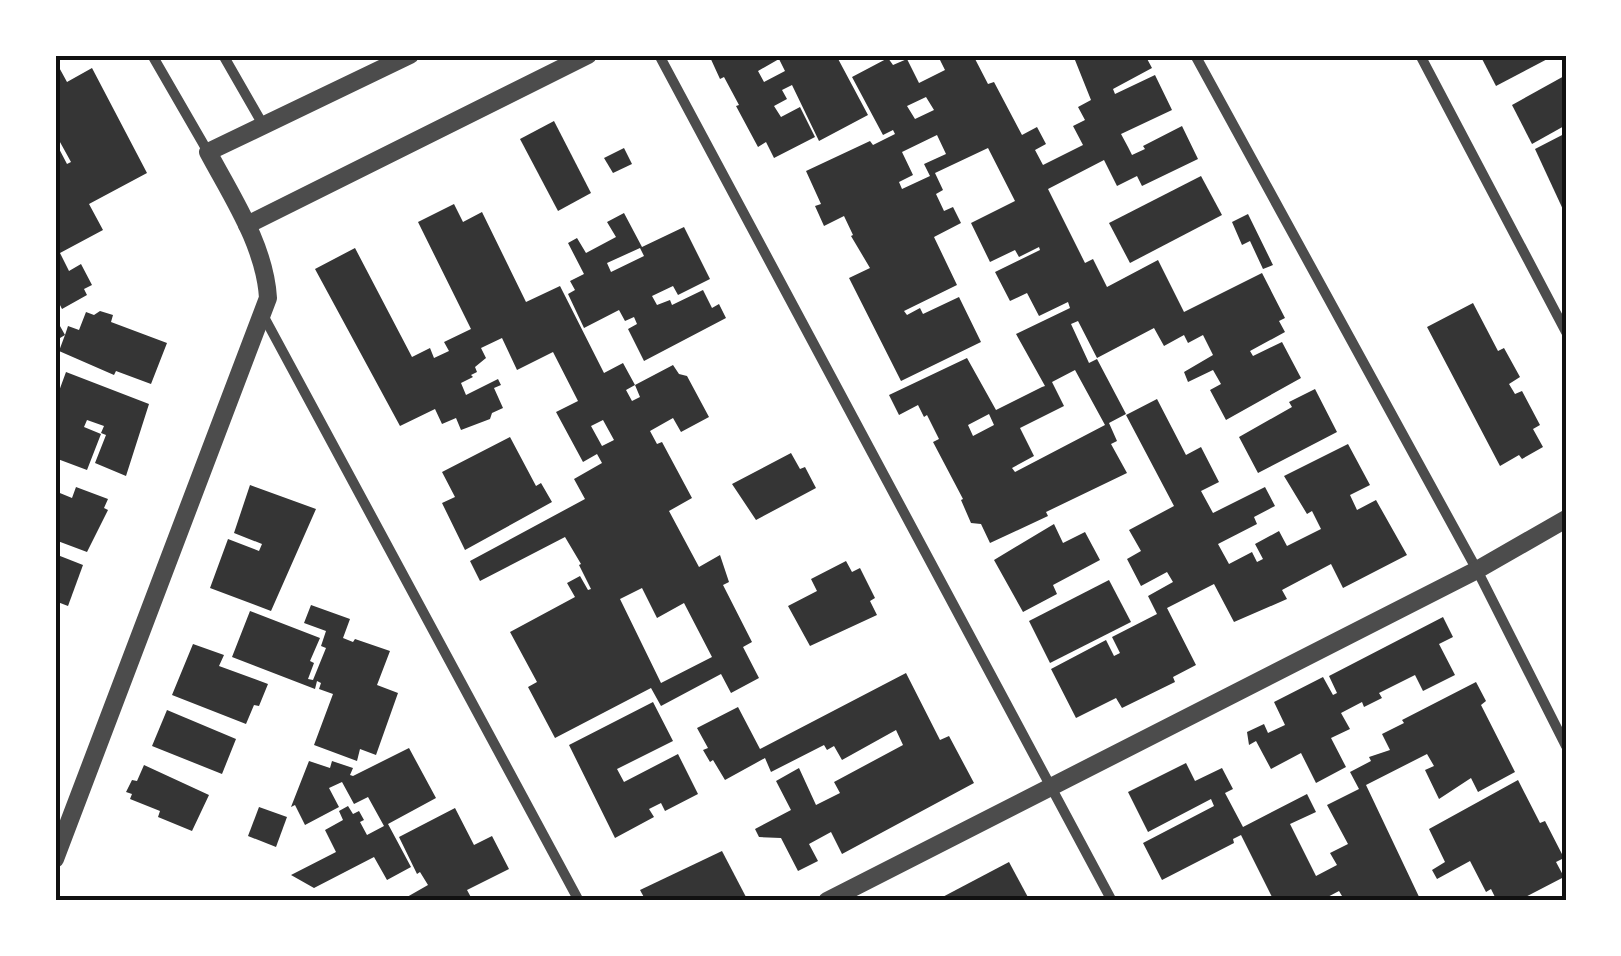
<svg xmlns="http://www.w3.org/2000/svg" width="1621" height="956" font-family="'Roboto Condensed',sans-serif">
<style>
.building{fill:#353535;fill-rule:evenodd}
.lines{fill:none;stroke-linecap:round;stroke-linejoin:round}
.minor{stroke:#4c4c4c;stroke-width:10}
.tertiary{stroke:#4c4c4c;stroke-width:18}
.neatline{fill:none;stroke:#111;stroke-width:4}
</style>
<rect width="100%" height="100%" fill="#fff"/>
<g class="building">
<path d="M 709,55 L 836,55 L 868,115 L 819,141 L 792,85 L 782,90 L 787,99 L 774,106 L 781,117 L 800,107 L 815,137 L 774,158 L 766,142 L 758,147 L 736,106 L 739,105 L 724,77 L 720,79 ZM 779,59 L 785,71 L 764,82 L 758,71 Z"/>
<path d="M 949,55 L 973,55 L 988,84 L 994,82 L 1022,135 L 1037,127 L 1046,144 L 1035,150 L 1043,165 L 1083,145 L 1073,126 L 1085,120 L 1078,107 L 1091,100 L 1073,55 L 1145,55 L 1152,68 L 1113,89 L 1115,94 L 1155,75 L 1172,110 L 1121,134 L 1128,147 L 1132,155 L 1145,149 L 1143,146 L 1182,126 L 1198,159 L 1142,186 L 1137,176 L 1117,186 L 1104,160 L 1048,189 L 1085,263 L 1093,259 L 1107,287 L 1158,260 L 1184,312 L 1262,273 L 1285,318 L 1279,321 L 1285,332 L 1250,351 L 1253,356 L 1282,342 L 1301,378 L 1226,420 L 1210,390 L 1221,384 L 1213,370 L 1188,382 L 1184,372 L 1213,355 L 1203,335 L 1188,343 L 1184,335 L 1164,346 L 1154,328 L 1097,358 L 1078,321 L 1071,324 L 1089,363 L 1097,359 L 1126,414 L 1109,423 L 1117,441 L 1111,444 L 1127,473 L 1046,512 L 1048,516 L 990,543 L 981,524 L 971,523 L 961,500 L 963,499 L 933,442 L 939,439 L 927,415 L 924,417 L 918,405 L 899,415 L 889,395 L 967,358 L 996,410 L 1042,387 L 1045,386 L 1016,334 L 1070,308 L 1068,302 L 1039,316 L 1027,293 L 1010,301 L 995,272 L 1040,250 L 1039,247 L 1019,257 L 1015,250 L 990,262 L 971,223 L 1015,201 L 988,148 L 935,173 L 943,190 L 936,194 L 944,211 L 953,207 L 961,223 L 934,237 L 957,285 L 904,311 L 907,315 L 920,308 L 923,314 L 959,297 L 981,342 L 901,381 L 849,278 L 870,268 L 851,236 L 853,235 L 844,216 L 824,226 L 815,206 L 821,204 L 806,171 L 870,141 L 873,145 L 895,134 L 893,130 L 883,135 L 852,77 L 888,58 L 893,65 L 907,59 L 919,83 L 945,70 L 940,60 ZM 926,97 L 934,110 L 915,119 L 907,106 ZM 937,135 L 946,154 L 924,164 L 930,176 L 902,189 L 899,182 L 913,175 L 902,152 ZM 1075,370 L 1105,425 L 1015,472 L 1012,468 L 1034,456 L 1020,428 L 1064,406 L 1052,382 ZM 989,414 L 994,425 L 973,436 L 968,425 Z"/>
<path d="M 1480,55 L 1555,55 L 1496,86 Z"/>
<path d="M 55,60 L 67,82 L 92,68 L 147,173 L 89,204 L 103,230 L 60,253 L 69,271 L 81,264 L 92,285 L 84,289 L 87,295 L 62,309 L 55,295 L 55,141 L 67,164 L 71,162 L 55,133 Z"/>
<path d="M 1566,75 L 1566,125 L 1532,144 L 1512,105 Z"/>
<path d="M 554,121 L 591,193 L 558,211 L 520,139 Z"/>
<path d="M 1566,133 L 1566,216 L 1535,149 Z"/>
<path d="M 624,148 L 632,164 L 613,173 L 604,158 Z"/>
<path d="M 1201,176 L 1222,215 L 1130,263 L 1109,223 Z"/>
<path d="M 454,204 L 463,222 L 482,212 L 526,302 L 560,286 L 604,373 L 623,363 L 635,385 L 626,390 L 632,401 L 640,397 L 635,385 L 673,365 L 679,374 L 687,376 L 709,417 L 681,432 L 673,418 L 650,431 L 657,444 L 662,442 L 692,498 L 669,511 L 699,567 L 720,555 L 729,582 L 723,585 L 752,642 L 743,647 L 759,678 L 731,693 L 721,674 L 661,706 L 651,688 L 555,738 L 528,687 L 537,682 L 510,632 L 575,597 L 567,583 L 580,576 L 588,590 L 591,589 L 579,565 L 581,564 L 565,537 L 480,581 L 470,561 L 585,499 L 574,479 L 602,463 L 597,454 L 583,462 L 556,412 L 578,401 L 553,352 L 517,370 L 502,338 L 481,348 L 486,358 L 475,367 L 477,372 L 471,375 L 473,377 L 461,383 L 466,395 L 498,379 L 501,385 L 494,388 L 503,408 L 492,413 L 490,419 L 461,430 L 456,418 L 442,424 L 435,409 L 400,426 L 315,269 L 355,248 L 412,357 L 430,348 L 434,358 L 449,351 L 444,342 L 471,329 L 418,222 ZM 603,420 L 614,440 L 602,446 L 591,426 ZM 642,588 L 657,618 L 684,603 L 712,657 L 661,683 L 620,599 Z"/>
<path d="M 624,213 L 642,247 L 684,227 L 710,279 L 678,295 L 673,286 L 652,296 L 657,305 L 670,300 L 672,305 L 703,290 L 712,308 L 719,304 L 726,318 L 644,361 L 628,329 L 637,324 L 634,317 L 625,321 L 619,310 L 584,328 L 568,294 L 575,290 L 570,281 L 584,274 L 568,243 L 577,238 L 586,253 L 616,237 L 607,222 ZM 640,248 L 644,256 L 611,272 L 607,263 Z"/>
<path d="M 1248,214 L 1273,265 L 1263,269 L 1250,241 L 1242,245 L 1232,222 Z"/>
<path d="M 1473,303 L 1498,351 L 1504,348 L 1520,377 L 1509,384 L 1515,394 L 1522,391 L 1540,425 L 1533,429 L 1543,447 L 1522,459 L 1519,455 L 1500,466 L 1427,327 Z"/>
<path d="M 100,311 L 113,315 L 111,322 L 167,343 L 151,384 L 116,371 L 114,375 L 59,351 L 65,335 L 55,341 L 55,317 L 65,335 L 68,326 L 79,330 L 86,312 L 94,315 Z"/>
<path d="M 66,372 L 149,404 L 126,476 L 95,463 L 106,435 L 101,433 L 104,426 L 87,420 L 84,427 L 101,434 L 87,470 L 55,458 L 55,402 Z"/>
<path d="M 1315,389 L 1337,432 L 1258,473 L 1239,437 L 1292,407 L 1289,402 Z"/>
<path d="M 1157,399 L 1186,455 L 1201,447 L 1219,482 L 1201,491 L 1213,513 L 1265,487 L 1275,506 L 1254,517 L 1257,524 L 1218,544 L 1229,564 L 1252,552 L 1257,562 L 1263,559 L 1255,544 L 1279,531 L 1287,546 L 1321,529 L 1312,511 L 1307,514 L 1284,476 L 1348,444 L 1370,485 L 1350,495 L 1357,510 L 1376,500 L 1407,555 L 1343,588 L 1331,564 L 1282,590 L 1287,599 L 1234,622 L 1214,584 L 1167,608 L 1196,665 L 1173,677 L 1175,682 L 1122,708 L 1116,698 L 1076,718 L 1051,669 L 1106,640 L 1114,656 L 1120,653 L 1112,637 L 1157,614 L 1148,596 L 1173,582 L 1167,572 L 1141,586 L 1127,559 L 1141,551 L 1129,530 L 1174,506 L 1126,415 Z"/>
<path d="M 510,437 L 536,486 L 541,483 L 552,502 L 465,550 L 442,503 L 455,497 L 442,472 Z"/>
<path d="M 791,453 L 800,469 L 805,467 L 816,488 L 756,520 L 732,484 Z"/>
<path d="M 250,485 L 316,509 L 271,611 L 210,588 L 228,539 L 259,551 L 262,544 L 234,533 Z"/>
<path d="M 76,487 L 108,499 L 104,508 L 108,510 L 87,552 L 55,540 L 55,491 L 72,498 Z"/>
<path d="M 1054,524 L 1063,543 L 1085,532 L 1100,560 L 1053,585 L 1057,594 L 1023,612 L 994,560 Z"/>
<path d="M 55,554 L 83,565 L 68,606 L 55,601 Z"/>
<path d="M 846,561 L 852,572 L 860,568 L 875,598 L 870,601 L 877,615 L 810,646 L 788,606 L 817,591 L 811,579 Z"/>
<path d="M 1109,580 L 1131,622 L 1050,663 L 1029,621 Z"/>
<path d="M 311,605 L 350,619 L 343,638 L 353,642 L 355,639 L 390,651 L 377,685 L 398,693 L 376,755 L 360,749 L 357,761 L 314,745 L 333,694 L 319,689 L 321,683 L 317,681 L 315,689 L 232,657 L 250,611 L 320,638 L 310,661 L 314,663 L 308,679 L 313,680 L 326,648 L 321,646 L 326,631 L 304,623 Z"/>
<path d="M 1443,617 L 1453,637 L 1439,644 L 1455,675 L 1423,691 L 1415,675 L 1379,693 L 1382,698 L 1364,707 L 1362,702 L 1341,713 L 1350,729 L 1331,738 L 1346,767 L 1316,783 L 1301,753 L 1271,769 L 1256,741 L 1249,745 L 1247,732 L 1264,724 L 1268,733 L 1285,725 L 1274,702 L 1323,677 L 1333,695 L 1337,693 L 1329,676 Z"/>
<path d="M 193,644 L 224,655 L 219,666 L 268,684 L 259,706 L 254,705 L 246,724 L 172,695 Z"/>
<path d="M 906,673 L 940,740 L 949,736 L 974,783 L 842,854 L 831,832 L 809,844 L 818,861 L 798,871 L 781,838 L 759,837 L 755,829 L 791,810 L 776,781 L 799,768 L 816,805 L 840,793 L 834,782 L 903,745 L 896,730 L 842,760 L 834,746 L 827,750 L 824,745 L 771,772 L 765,758 L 725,780 L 713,760 L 710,762 L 703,750 L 708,748 L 697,728 L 738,707 L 760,749 Z"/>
<path d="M 1476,682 L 1486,701 L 1481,705 L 1515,772 L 1478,792 L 1471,778 L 1439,799 L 1425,770 L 1434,766 L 1427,754 L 1366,785 L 1421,901 L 1345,901 L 1339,891 L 1320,901 L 1274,901 L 1241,835 L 1233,839 L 1234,843 L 1162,880 L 1143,843 L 1214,806 L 1211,799 L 1148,832 L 1128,792 L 1186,763 L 1195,781 L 1222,768 L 1233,789 L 1225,793 L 1243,827 L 1307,794 L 1316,812 L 1290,824 L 1316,876 L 1337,865 L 1330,853 L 1348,844 L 1327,805 L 1359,789 L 1350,772 L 1371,761 L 1369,757 L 1390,750 L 1382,734 L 1404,723 L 1402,720 Z"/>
<path d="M 653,702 L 673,741 L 617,769 L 624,782 L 678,754 L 698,794 L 665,811 L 661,803 L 649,809 L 654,817 L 615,838 L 569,745 Z"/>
<path d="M 167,710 L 236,739 L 222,774 L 152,746 Z"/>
<path d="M 409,748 L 436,798 L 388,824 L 411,867 L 387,880 L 374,857 L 314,888 L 291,875 L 336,852 L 325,830 L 343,820 L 339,811 L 348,806 L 353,814 L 359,811 L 364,820 L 360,822 L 367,835 L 384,826 L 368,797 L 354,804 L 342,782 L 329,788 L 339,807 L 305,825 L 295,805 L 291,807 L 309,761 L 330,768 L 332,761 L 353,768 L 350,775 L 353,776 Z"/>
<path d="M 144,765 L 209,795 L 192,831 L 158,817 L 160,811 L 130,799 L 132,794 L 126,792 L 132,780 L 137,781 Z"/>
<path d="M 1518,780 L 1540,823 L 1545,821 L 1564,858 L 1556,862 L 1564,877 L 1518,901 L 1497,901 L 1491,889 L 1486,892 L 1470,861 L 1437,879 L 1432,870 L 1445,862 L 1429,829 Z"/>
<path d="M 259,807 L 287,817 L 276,847 L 248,836 Z"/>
<path d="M 455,808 L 474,845 L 492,836 L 509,869 L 467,890 L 473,901 L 400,901 L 428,885 L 420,872 L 417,874 L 399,837 Z"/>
<path d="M 722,851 L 746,897 L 737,901 L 646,901 L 640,890 Z"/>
<path d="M 1009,862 L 1030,901 L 935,901 Z"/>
</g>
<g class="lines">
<g class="minor">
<path d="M 152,55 L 208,152"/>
<path d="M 223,55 L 262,123"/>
<path d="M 659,55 L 1112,901"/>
<path d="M 1195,55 L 1477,570 L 1566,746"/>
<path d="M 1420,55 L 1566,332"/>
<path d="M 263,315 L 579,901"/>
</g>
<g class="tertiary">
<path d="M 247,225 L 588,55"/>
<path d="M 55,859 L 268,298 C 265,246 232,197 208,152 L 410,55"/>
<path d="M 827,901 L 1477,570 L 1566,519"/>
</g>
</g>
<rect width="1621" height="956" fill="none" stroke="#ffffff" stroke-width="115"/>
<rect x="58" y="58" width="1506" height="840" class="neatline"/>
</svg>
